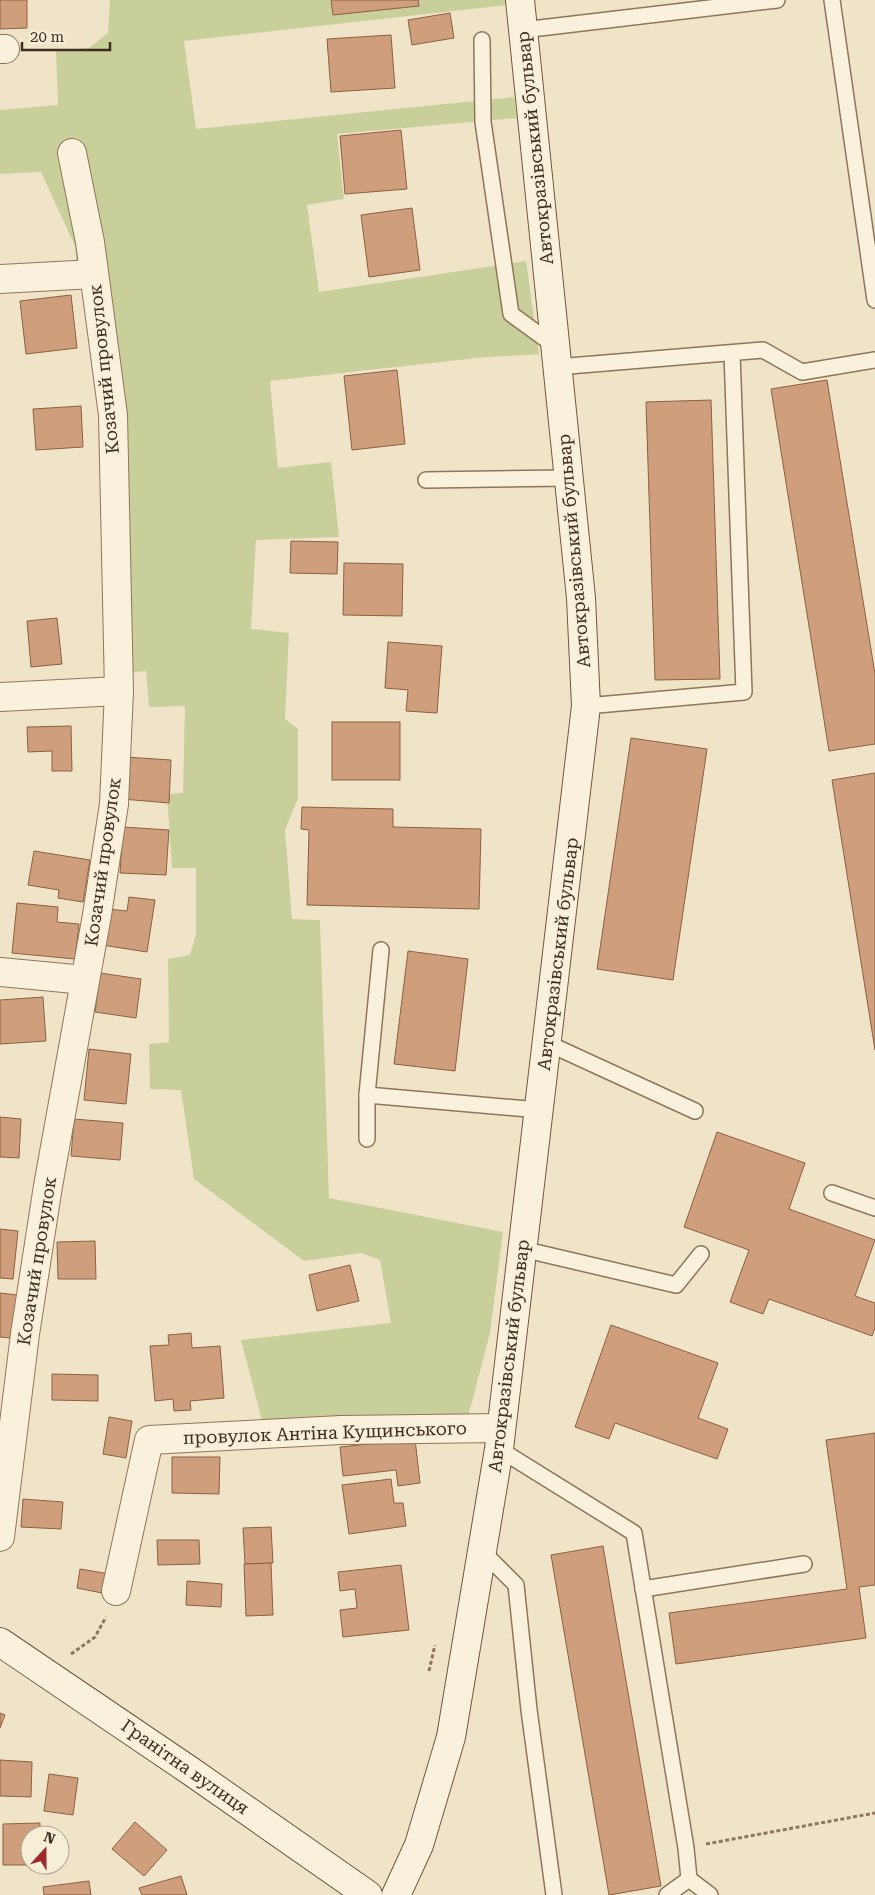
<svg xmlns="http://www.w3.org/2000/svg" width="875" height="1895" font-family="'Roboto Serif',serif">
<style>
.green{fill:#c9cf9b}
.building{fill:#cf9f7d;stroke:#8d5f41}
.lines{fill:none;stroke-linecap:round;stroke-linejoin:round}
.lane-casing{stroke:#8d765c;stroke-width:18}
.street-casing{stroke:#8d765c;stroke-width:30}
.secondary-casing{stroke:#6f573f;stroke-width:30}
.path{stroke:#8d765c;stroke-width:3;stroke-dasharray:4 2.5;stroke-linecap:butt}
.lane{stroke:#faf1dc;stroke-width:15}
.street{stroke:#faf1dc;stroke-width:28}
.secondary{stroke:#faf1dc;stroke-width:28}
.labels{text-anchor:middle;stroke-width:4;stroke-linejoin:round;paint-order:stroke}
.street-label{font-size:18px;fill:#3d2e20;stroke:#f7eed8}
</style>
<rect width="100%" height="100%" fill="#f0e4c8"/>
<path class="green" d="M 110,0 L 508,0 L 508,5 L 184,41 L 196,129 L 514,97 L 517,118 L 337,134 L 344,199 L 307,205 L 319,292 L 526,261 L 539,354 L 477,358 L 270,381 L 278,468 L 331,462 L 339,537 L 256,540 L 251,629 L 289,633 L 285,719 L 298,729 L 298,798 L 285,830 L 292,919 L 320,920 L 329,1198 L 503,1232 L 490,1333 L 468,1417 L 263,1424 L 241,1340 L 391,1323 L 380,1260 L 361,1253 L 304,1261 L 194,1179 L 181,1090 L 150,1089 L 149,1044 L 169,1042 L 168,959 L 190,955 L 196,934 L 196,868 L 172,868 L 167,794 L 183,793 L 185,706 L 149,707 L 146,671 L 104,675 L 101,397 L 91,287 L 78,286 L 75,246 L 41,172 L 0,174 L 0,110 L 58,105 L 56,51 L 89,48 L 108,33 Z"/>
<g class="building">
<path d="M 0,0 L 27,0 L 27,28 L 0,29 Z"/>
<path d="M 331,0 L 418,0 L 419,6 L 333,15 Z"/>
<path d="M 450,13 L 454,38 L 412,45 L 408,20 Z"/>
<path d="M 391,35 L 395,88 L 331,92 L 327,39 Z"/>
<path d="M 401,130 L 407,189 L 345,194 L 340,136 Z"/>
<path d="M 412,208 L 420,270 L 369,277 L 361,215 Z"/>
<path d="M 71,295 L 77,348 L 26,354 L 20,301 Z"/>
<path d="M 397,370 L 405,444 L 352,450 L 344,376 Z"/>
<path d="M 827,380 L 875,674 L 875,744 L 829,751 L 771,389 Z"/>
<path d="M 711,400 L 720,679 L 655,680 L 646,402 Z"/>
<path d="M 81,406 L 83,447 L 36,450 L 33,409 Z"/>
<path d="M 291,541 L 338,542 L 337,574 L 290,573 Z"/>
<path d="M 344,563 L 403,564 L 402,616 L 343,615 Z"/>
<path d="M 57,618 L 62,664 L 31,667 L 27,621 Z"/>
<path d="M 388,642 L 442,646 L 437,713 L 406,711 L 408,690 L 385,688 Z"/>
<rect x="332" y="722" width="68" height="58"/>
<path d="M 71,726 L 72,771 L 52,771 L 52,751 L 28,752 L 27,727 Z"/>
<path d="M 631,738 L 707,749 L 673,980 L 597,969 Z"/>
<path d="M 125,757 L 171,760 L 169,803 L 122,799 Z"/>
<path d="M 875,773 L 875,1050 L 832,780 Z"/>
<path d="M 302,807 L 393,809 L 393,827 L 481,829 L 479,909 L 307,905 L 309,830 L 301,829 Z"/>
<path d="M 123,827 L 169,830 L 166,875 L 120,873 Z"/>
<path d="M 34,851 L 90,860 L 83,902 L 58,898 L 59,890 L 28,885 Z"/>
<path d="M 129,897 L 155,900 L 147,952 L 102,945 L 108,909 L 127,911 Z"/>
<path d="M 17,903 L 58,907 L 57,922 L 79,924 L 75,959 L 12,953 Z"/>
<path d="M 408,951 L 468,959 L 455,1071 L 394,1064 Z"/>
<path d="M 100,973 L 141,979 L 136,1018 L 95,1012 Z"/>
<path d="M 43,997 L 46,1041 L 0,1044 L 0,1000 Z"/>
<path d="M 89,1049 L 131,1054 L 126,1104 L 84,1100 Z"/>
<path d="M 0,1117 L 21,1119 L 19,1158 L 0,1157 Z"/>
<path d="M 74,1119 L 123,1123 L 120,1160 L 71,1156 Z"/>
<path d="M 717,1132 L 805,1163 L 789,1209 L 875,1240 L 855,1296 L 875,1303 L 875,1328 L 872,1336 L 769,1299 L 763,1314 L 730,1302 L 749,1250 L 684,1227 Z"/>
<path d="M 0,1229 L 18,1231 L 13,1279 L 0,1278 Z"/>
<path d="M 95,1241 L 96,1279 L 58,1279 L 57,1242 Z"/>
<path d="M 350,1265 L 359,1301 L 317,1311 L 309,1275 Z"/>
<path d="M 0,1293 L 17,1295 L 11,1338 L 0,1337 Z"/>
<path d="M 611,1325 L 718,1363 L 698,1418 L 728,1429 L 717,1459 L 615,1423 L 609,1439 L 575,1427 Z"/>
<path d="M 191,1333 L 192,1348 L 220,1346 L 224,1398 L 190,1401 L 191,1410 L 174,1411 L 173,1399 L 155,1401 L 150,1346 L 169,1345 L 168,1335 Z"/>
<path d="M 52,1374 L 98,1375 L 98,1401 L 52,1400 Z"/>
<path d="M 109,1417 L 132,1421 L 126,1458 L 103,1454 Z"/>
<path d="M 875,1433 L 875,1585 L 859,1587 L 866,1638 L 676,1664 L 669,1613 L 847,1589 L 826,1440 Z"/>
<path d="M 415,1439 L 420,1483 L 398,1486 L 396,1470 L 343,1476 L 340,1447 Z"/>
<path d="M 172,1457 L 220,1457 L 219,1494 L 172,1493 Z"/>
<path d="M 391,1479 L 394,1503 L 403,1503 L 406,1526 L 349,1534 L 342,1485 Z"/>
<path d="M 23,1499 L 63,1502 L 61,1529 L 21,1527 Z"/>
<path d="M 271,1527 L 273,1563 L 245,1564 L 243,1528 Z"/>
<path d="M 157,1540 L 199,1540 L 200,1564 L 158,1565 Z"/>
<path d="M 603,1546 L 661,1886 L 609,1895 L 551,1555 Z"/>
<path d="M 271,1563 L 273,1615 L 246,1616 L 244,1564 Z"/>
<path d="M 401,1565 L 409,1630 L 343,1637 L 340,1610 L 357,1608 L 355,1589 L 340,1591 L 338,1572 Z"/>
<path d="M 80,1569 L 110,1574 L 107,1594 L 77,1588 Z"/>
<path d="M 187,1581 L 222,1584 L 221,1607 L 186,1605 Z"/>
<path d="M 0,1713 L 5,1715 L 0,1728 Z"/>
<path d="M 0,1760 L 32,1762 L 31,1797 L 0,1796 Z"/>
<path d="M 49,1774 L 78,1778 L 73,1815 L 44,1811 Z"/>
<path d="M 135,1822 L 167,1850 L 144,1876 L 112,1849 Z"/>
<path d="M 40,1823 L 40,1835 L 30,1835 L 30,1865 L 3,1865 L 3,1824 Z"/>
<path d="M 181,1876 L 187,1895 L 142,1895 L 139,1888 Z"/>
<path d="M 89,1881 L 91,1895 L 44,1895 L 43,1887 Z"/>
</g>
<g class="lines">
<defs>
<g id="lane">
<path d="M 832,0 L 875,300"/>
<path d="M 523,30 L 777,0"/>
<path d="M 482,40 L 483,122 L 511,314 L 555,346"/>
<path d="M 557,367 L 763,350 L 802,372 L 875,360"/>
<path d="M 426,480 L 569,478"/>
<path d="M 586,706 L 744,692 L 732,353"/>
<path d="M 547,1043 L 695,1111"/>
<path d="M 367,1095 L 539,1110"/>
<path d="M 367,1139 L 367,1095 L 381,950"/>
<path d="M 832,1193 L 875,1208"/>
<path d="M 522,1249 L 676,1285 L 701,1254"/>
<path d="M 499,1449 L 634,1533 L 686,1848 L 689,1879 L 710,1895"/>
<path d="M 482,1551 L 516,1585 L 529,1710 L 554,1895"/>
<path d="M 643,1589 L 804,1564"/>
<path d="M 667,1895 L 689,1879"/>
</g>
<g id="street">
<path d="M 0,49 L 5,49"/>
<path d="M 0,279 L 94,274"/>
<path d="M 0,697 L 119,691"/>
<path d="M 0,972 L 85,980"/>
<path d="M 0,1537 L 25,1334 L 48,1186 L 97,915 L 114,804 L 119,691 L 113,415 L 90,242 L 72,153"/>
<path d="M 116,1591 L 149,1440 L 341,1430 L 501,1428"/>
</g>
<g id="secondary">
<path d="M 0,1642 L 189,1770 L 368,1895"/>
<path d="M 396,1895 L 419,1845 L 451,1737 L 499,1449 L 586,706 L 581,598 L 520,0"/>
</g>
</defs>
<use href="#lane" class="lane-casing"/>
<use href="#street" class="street-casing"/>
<use href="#secondary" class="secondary-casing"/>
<g class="path">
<path d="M 71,1654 L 95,1637 L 106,1617"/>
<path d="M 429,1671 L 435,1645"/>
<path d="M 706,1844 L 875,1813"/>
</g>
<use href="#lane" class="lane"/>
<use href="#street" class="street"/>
<use href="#secondary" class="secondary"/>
</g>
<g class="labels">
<g class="street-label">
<text transform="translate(535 148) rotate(-96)" y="6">Автокразівський бульвар</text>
<text transform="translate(104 369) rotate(-96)" y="6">Козачий провулок</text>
<text transform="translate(574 551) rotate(-95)" y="6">Автокразівський бульвар</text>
<text transform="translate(103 862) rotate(-82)" y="6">Козачий провулок</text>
<text transform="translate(558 954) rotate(-83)" y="6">Автокразівський бульвар</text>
<text transform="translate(37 1261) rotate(-81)" y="6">Козачий провулок</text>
<text transform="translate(509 1356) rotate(-83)" y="6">Автокразівський бульвар</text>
<text transform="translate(325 1433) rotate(-2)" y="6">провулок Антіна Кущинського</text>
<text transform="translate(185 1767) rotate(35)" y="6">Гранітна вулиця</text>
</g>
</g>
<g transform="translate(45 1850) rotate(21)"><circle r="24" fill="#f7eed8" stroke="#ada18e"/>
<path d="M0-4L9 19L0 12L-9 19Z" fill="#9e2a2b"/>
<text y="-8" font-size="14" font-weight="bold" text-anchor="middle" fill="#3d2e20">N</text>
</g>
<path d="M22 42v8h88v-8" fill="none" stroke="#3d2e20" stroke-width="2.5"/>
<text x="30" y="42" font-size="15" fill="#3d2e20" stroke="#f7eed8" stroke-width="4" paint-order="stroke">20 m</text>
</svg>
